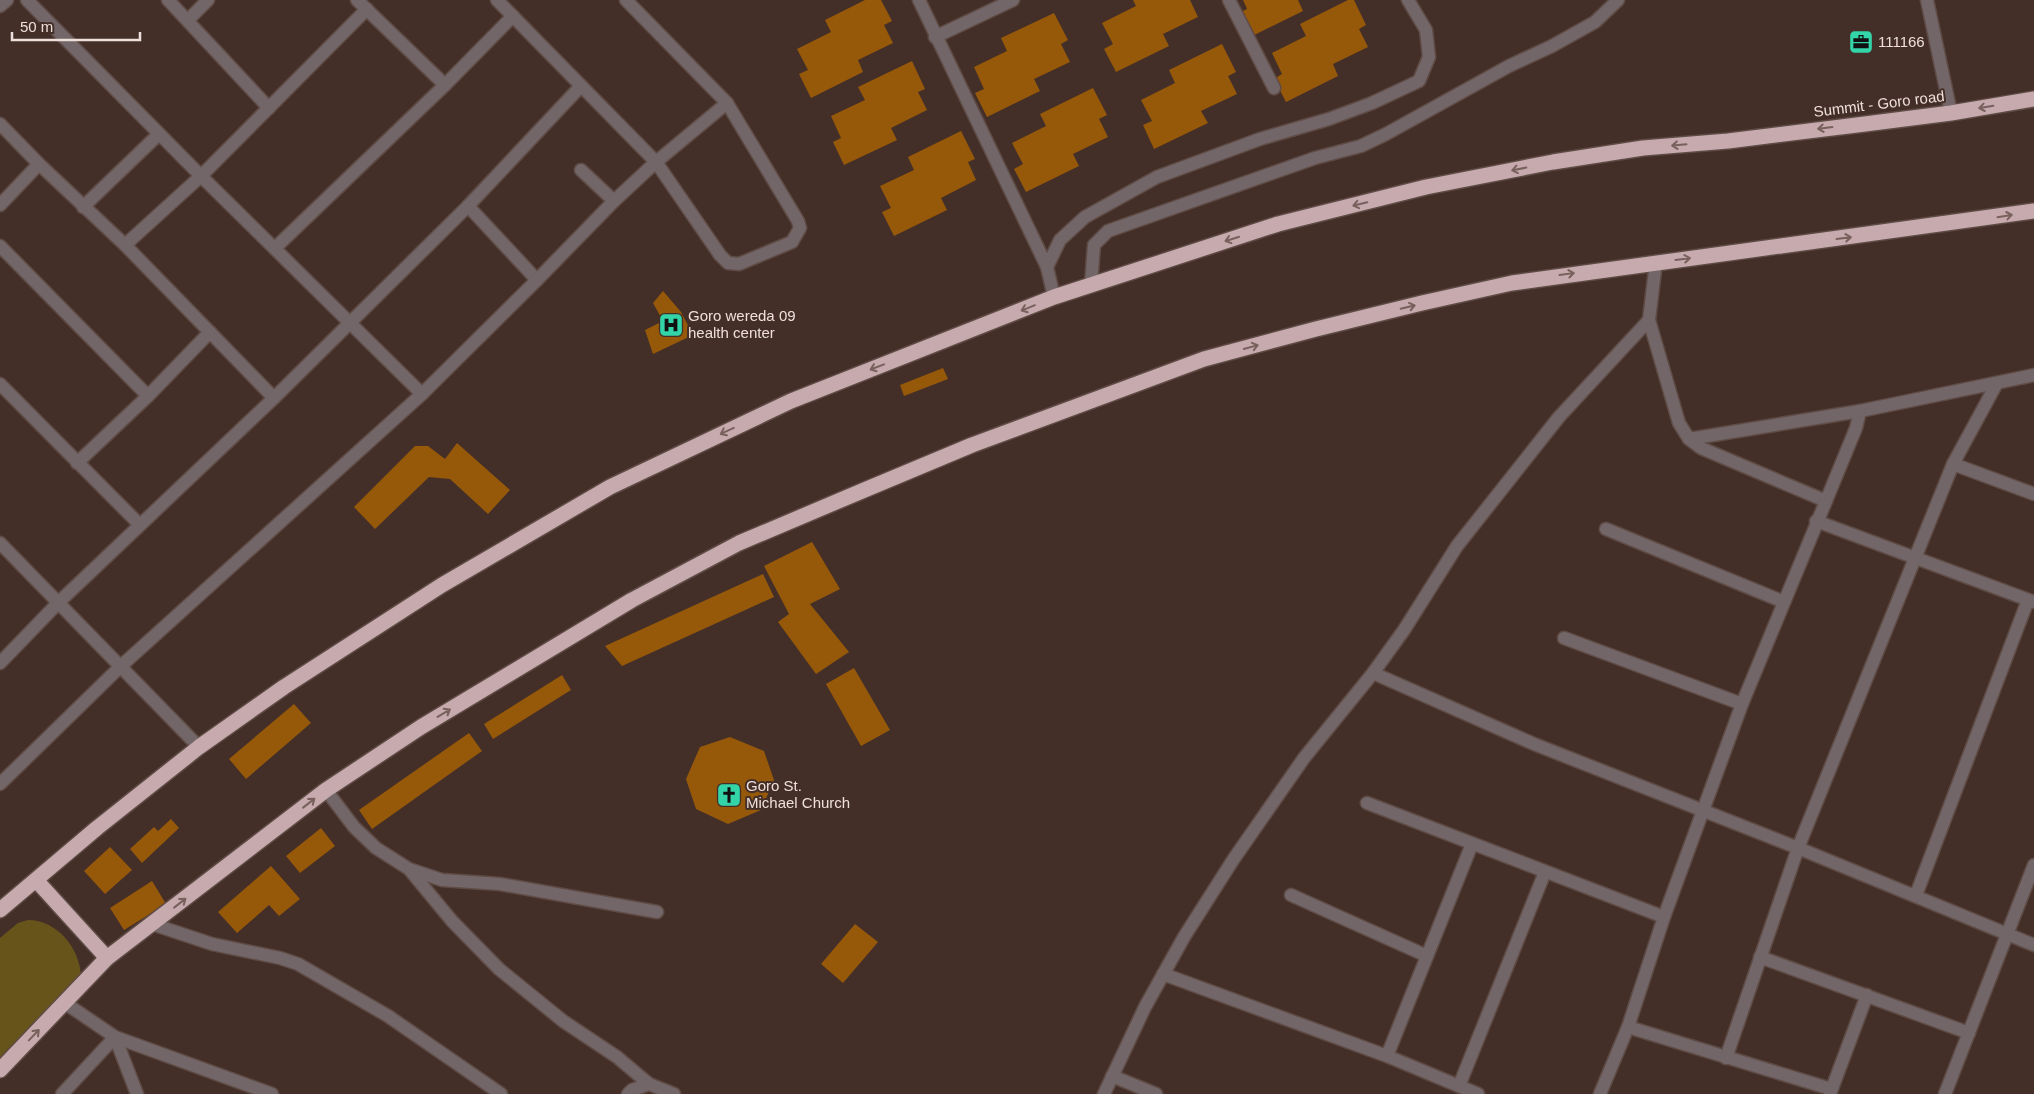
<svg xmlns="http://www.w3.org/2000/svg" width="2034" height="1094" font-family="Arial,sans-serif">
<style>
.green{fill:#67541a}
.building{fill:#965809}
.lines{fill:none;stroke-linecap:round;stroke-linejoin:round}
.street-casing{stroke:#5f4b45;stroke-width:15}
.highway-casing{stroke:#5f4b45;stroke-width:18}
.street{stroke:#726668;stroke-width:12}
.highway{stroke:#c6aaad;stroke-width:15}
.oneway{stroke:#78605d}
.labels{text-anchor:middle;stroke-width:4;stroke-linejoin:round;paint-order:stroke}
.poi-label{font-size:15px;fill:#eedfdb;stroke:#442f28;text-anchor:start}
.street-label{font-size:15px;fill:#eedfdb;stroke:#442f28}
</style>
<rect width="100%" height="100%" fill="#442f28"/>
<path class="green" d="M 28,920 C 57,920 80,948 81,977 L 0,1058 L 0,938 L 18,923 Z"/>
<g class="building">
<path d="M 865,0 L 881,0 L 892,21 L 884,25 L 893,43 L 858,60 L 863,72 L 811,98 L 799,74 L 808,70 L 797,49 L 831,32 L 825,20 Z"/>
<path d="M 1133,0 L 1190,0 L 1198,17 L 1163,34 L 1169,46 L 1116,72 L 1104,49 L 1113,44 L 1102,23 L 1136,6 Z"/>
<path d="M 1243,0 L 1298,0 L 1303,11 L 1250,37 L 1239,13 L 1247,9 Z"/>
<path d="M 1348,0 L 1354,0 L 1366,25 L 1359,29 L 1368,47 L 1333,64 L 1338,76 L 1286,102 L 1274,79 L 1282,74 L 1272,53 L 1306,36 L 1300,24 Z"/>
<path d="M 1054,13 L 1068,40 L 1061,44 L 1070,62 L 1034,79 L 1040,91 L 987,117 L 975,93 L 984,89 L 974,67 L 1007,51 L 1001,38 Z"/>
<path d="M 1222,44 L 1236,72 L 1228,76 L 1237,94 L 1201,111 L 1208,123 L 1154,149 L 1143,125 L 1152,121 L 1141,100 L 1175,83 L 1169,70 Z"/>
<path d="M 912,61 L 925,89 L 918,92 L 927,110 L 891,128 L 897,140 L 844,165 L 833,142 L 841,138 L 831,116 L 865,100 L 858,87 Z"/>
<path d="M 1093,88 L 1107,115 L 1099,119 L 1108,137 L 1073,154 L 1079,166 L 1026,192 L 1014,169 L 1023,164 L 1012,143 L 1046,126 L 1040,114 Z"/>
<path d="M 961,131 L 975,159 L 968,162 L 976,180 L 941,198 L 947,210 L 894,236 L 882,212 L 891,208 L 880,186 L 914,170 L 908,157 Z"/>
<path d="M 663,291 L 681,312 L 693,335 L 653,354 L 645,330 L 663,321 L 653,303 Z"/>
<path d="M 943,368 L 948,379 L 904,396 L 900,385 Z"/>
<path d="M 457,443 L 510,490 L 488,514 L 450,479 L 429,477 L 375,529 L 354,507 L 415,446 L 428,446 L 445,459 Z"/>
<path d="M 812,542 L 840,589 L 810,604 L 849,652 L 816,674 L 778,622 L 789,614 L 764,566 Z"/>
<path d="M 763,574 L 774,597 L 622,666 L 605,646 Z"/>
<path d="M 854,668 L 890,730 L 861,746 L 826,684 Z"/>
<path d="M 562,675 L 571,690 L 493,739 L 484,724 Z"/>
<path d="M 294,704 L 311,723 L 246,779 L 229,759 Z"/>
<path d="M 469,733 L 482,751 L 372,829 L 359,810 Z"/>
<path d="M 730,737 L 764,751 L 774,780 L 761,810 L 728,824 L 696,809 L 686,779 L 700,747 Z"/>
<path d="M 171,819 L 179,828 L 142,863 L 130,849 L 154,827 L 158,831 Z"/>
<path d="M 321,828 L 335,846 L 300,873 L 286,856 Z"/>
<path d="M 110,847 L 132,870 L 105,894 L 84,871 Z"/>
<path d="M 271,866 L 300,899 L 279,916 L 269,905 L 237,933 L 218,912 Z"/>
<path d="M 152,881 L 166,904 L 124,930 L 110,908 Z"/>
<path d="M 855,924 L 878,942 L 843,983 L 821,964 Z"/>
</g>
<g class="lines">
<defs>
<g id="street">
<path d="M 27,0 L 201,176 L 422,394"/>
<path d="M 168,0 L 269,108"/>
<path d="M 357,0 L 445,85"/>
<path d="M 497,0 L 656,162 L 720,255 L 728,263 L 739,264 L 792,242 L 800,228 L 798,221 L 727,103 L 626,0"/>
<path d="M 919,0 L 1047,267 L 1054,297"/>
<path d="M 1229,0 L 1274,88"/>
<path d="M 1927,0 L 1951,113"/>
<path d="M 0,6 L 7,0"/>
<path d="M 188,20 L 208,0"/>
<path d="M 935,37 L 1013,0"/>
<path d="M 0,124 L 39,164 L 125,245 L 274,398"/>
<path d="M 581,170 L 614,201"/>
<path d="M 0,205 L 39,164"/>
<path d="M 468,206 L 537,280"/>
<path d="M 83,207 L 159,134"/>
<path d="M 125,245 L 201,176 L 367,9"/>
<path d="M 0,246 L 148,396"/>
<path d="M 275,248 L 445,85 L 513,16"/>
<path d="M 1656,262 L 1649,320 L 1679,423 L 1689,439 L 1701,448 L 1826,501 L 1856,428 L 1860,411 L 2034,375"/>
<path d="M 1047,267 L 1060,240 L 1085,217 L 1157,177 L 1260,139 L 1329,119 L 1372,103 L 1419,81 L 1429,57 L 1426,30 L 1408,0"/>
<path d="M 1091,285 L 1094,245 L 1108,231 L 1315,158 L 1361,146 L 1386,134 L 1509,66 L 1552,46 L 1595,22 L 1618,0"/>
<path d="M 0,384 L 140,525"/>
<path d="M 1689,439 L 1860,411"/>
<path d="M 77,463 L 148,396 L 210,332"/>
<path d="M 1953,464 L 2034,494"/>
<path d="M 1816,521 L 2034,602"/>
<path d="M 1606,529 L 1784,602"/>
<path d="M 0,543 L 199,747"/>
<path d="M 1564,638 L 1742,704"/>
<path d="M 0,663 L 59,602 L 274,398 L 468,206 L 581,86"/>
<path d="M 1373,673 L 1534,744 L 1798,848 L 2034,945"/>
<path d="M 0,784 L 121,666 L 422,394 L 537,280 L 614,201 L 656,162 L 727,103"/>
<path d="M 326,790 L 354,827 L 376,848 L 409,869 L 442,880 L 500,884 L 657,912"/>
<path d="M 1367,803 L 1664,917"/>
<path d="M 409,869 L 452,921 L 499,969 L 563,1021 L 617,1057 L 649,1084"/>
<path d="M 1291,895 L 1427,956"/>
<path d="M 1916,895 L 2028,600"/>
<path d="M 152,924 L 212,944 L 280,958 L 298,964 L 388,1016 L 501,1094"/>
<path d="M 1760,957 L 1969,1033"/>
<path d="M 1163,974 L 1387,1056 L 1478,1094"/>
<path d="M 65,1003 L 115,1037 L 272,1094"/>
<path d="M 1628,1027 L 1831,1089"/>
<path d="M 1387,1056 L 1472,844"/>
<path d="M 1726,1058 L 1798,848 L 1953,464 L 1997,383"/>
<path d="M 1112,1076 L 1156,1094"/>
<path d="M 1459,1086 L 1545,872"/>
<path d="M 62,1094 L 115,1037 L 137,1094"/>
<path d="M 628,1094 L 632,1090 L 649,1084 L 674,1094"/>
<path d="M 1104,1094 L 1145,1007 L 1184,937 L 1233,860 L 1304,758 L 1373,673 L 1404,630 L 1457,546 L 1559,417 L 1649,320"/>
<path d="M 1600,1094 L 1628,1027 L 1664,917 L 1742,704 L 1826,501"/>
<path d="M 1830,1094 L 1867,995"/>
<path d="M 1945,1094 L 2034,865"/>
</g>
<g id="highway">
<path d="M 36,880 L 107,958"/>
<path d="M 0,910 L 97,828 L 199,747 L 284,687 L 442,585 L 610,487 L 791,401 L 1054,297 L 1278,224 L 1426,187 L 1553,162 L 1643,148 L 1728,141 L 1865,124 L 1951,113 L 2034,99"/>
<path d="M 0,1070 L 107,958 L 326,790 L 421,727 L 632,600 L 739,543 L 862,491 L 972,445 L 1204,359 L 1316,329 L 1422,303 L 1512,283 L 2034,211"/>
</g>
</defs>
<use href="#street" class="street-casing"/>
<use href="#highway" class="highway-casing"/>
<use href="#street" class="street"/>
<use href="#highway" class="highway"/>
</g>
<defs><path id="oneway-shaft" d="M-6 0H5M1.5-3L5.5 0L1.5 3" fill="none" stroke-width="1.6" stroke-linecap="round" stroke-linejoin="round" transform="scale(1.25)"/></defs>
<g class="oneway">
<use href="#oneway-shaft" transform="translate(1986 107) rotate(171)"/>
<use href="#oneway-shaft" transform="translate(1825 128) rotate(173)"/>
<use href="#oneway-shaft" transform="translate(1679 145) rotate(175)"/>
<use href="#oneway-shaft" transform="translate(1519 169) rotate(169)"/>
<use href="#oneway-shaft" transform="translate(1360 204) rotate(166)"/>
<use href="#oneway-shaft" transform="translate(2005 216) rotate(-9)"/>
<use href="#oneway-shaft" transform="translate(1844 238) rotate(-7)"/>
<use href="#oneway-shaft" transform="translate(1232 239) rotate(162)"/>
<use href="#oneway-shaft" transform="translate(1683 259) rotate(-7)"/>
<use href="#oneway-shaft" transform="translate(1567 274) rotate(-8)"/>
<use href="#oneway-shaft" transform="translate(1408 307) rotate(-13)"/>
<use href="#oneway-shaft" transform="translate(1028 308) rotate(158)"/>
<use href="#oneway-shaft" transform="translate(1251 347) rotate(-15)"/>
<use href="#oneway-shaft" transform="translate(877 367) rotate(159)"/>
<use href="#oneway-shaft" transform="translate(727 431) rotate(155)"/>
<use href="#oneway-shaft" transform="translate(444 713) rotate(-31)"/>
<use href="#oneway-shaft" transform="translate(309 803) rotate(-38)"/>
<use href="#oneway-shaft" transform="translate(180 903) rotate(-38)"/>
<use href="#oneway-shaft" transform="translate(34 1035) rotate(-46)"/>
</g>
<defs>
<symbol id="office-square" viewBox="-11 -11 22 22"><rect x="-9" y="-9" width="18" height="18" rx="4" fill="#33d4a8" stroke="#442f28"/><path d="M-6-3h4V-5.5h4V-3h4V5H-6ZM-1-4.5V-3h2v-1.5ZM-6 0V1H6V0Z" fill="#111"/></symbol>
<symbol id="hospital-square" viewBox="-11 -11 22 22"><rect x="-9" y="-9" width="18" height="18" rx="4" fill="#33d4a8" stroke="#442f28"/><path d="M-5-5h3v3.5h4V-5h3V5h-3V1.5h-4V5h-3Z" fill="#111"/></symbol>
<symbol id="church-square" viewBox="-11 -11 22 22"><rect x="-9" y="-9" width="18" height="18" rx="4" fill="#33d4a8" stroke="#442f28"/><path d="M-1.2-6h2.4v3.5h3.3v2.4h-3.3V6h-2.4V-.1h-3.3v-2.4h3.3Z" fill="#111"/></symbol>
</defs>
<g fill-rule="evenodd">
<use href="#office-square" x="1847" y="28" width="28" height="28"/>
<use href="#hospital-square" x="657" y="311" width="28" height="28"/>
<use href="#church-square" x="715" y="781" width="28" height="28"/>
</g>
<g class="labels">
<g class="poi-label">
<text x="1878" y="47">111166</text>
<text x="688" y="321">Goro wereda 09<tspan x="688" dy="17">health center</tspan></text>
<text x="746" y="791">Goro St.<tspan x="746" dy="17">Michael Church</tspan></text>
</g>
<g class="street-label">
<text transform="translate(1879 104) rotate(-7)" y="5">Summit - Goro road</text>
</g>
</g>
<path d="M12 32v8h128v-8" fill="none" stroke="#eedfdb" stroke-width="2.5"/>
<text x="20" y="32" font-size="15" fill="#eedfdb" stroke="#442f28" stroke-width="4" paint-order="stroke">50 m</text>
</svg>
